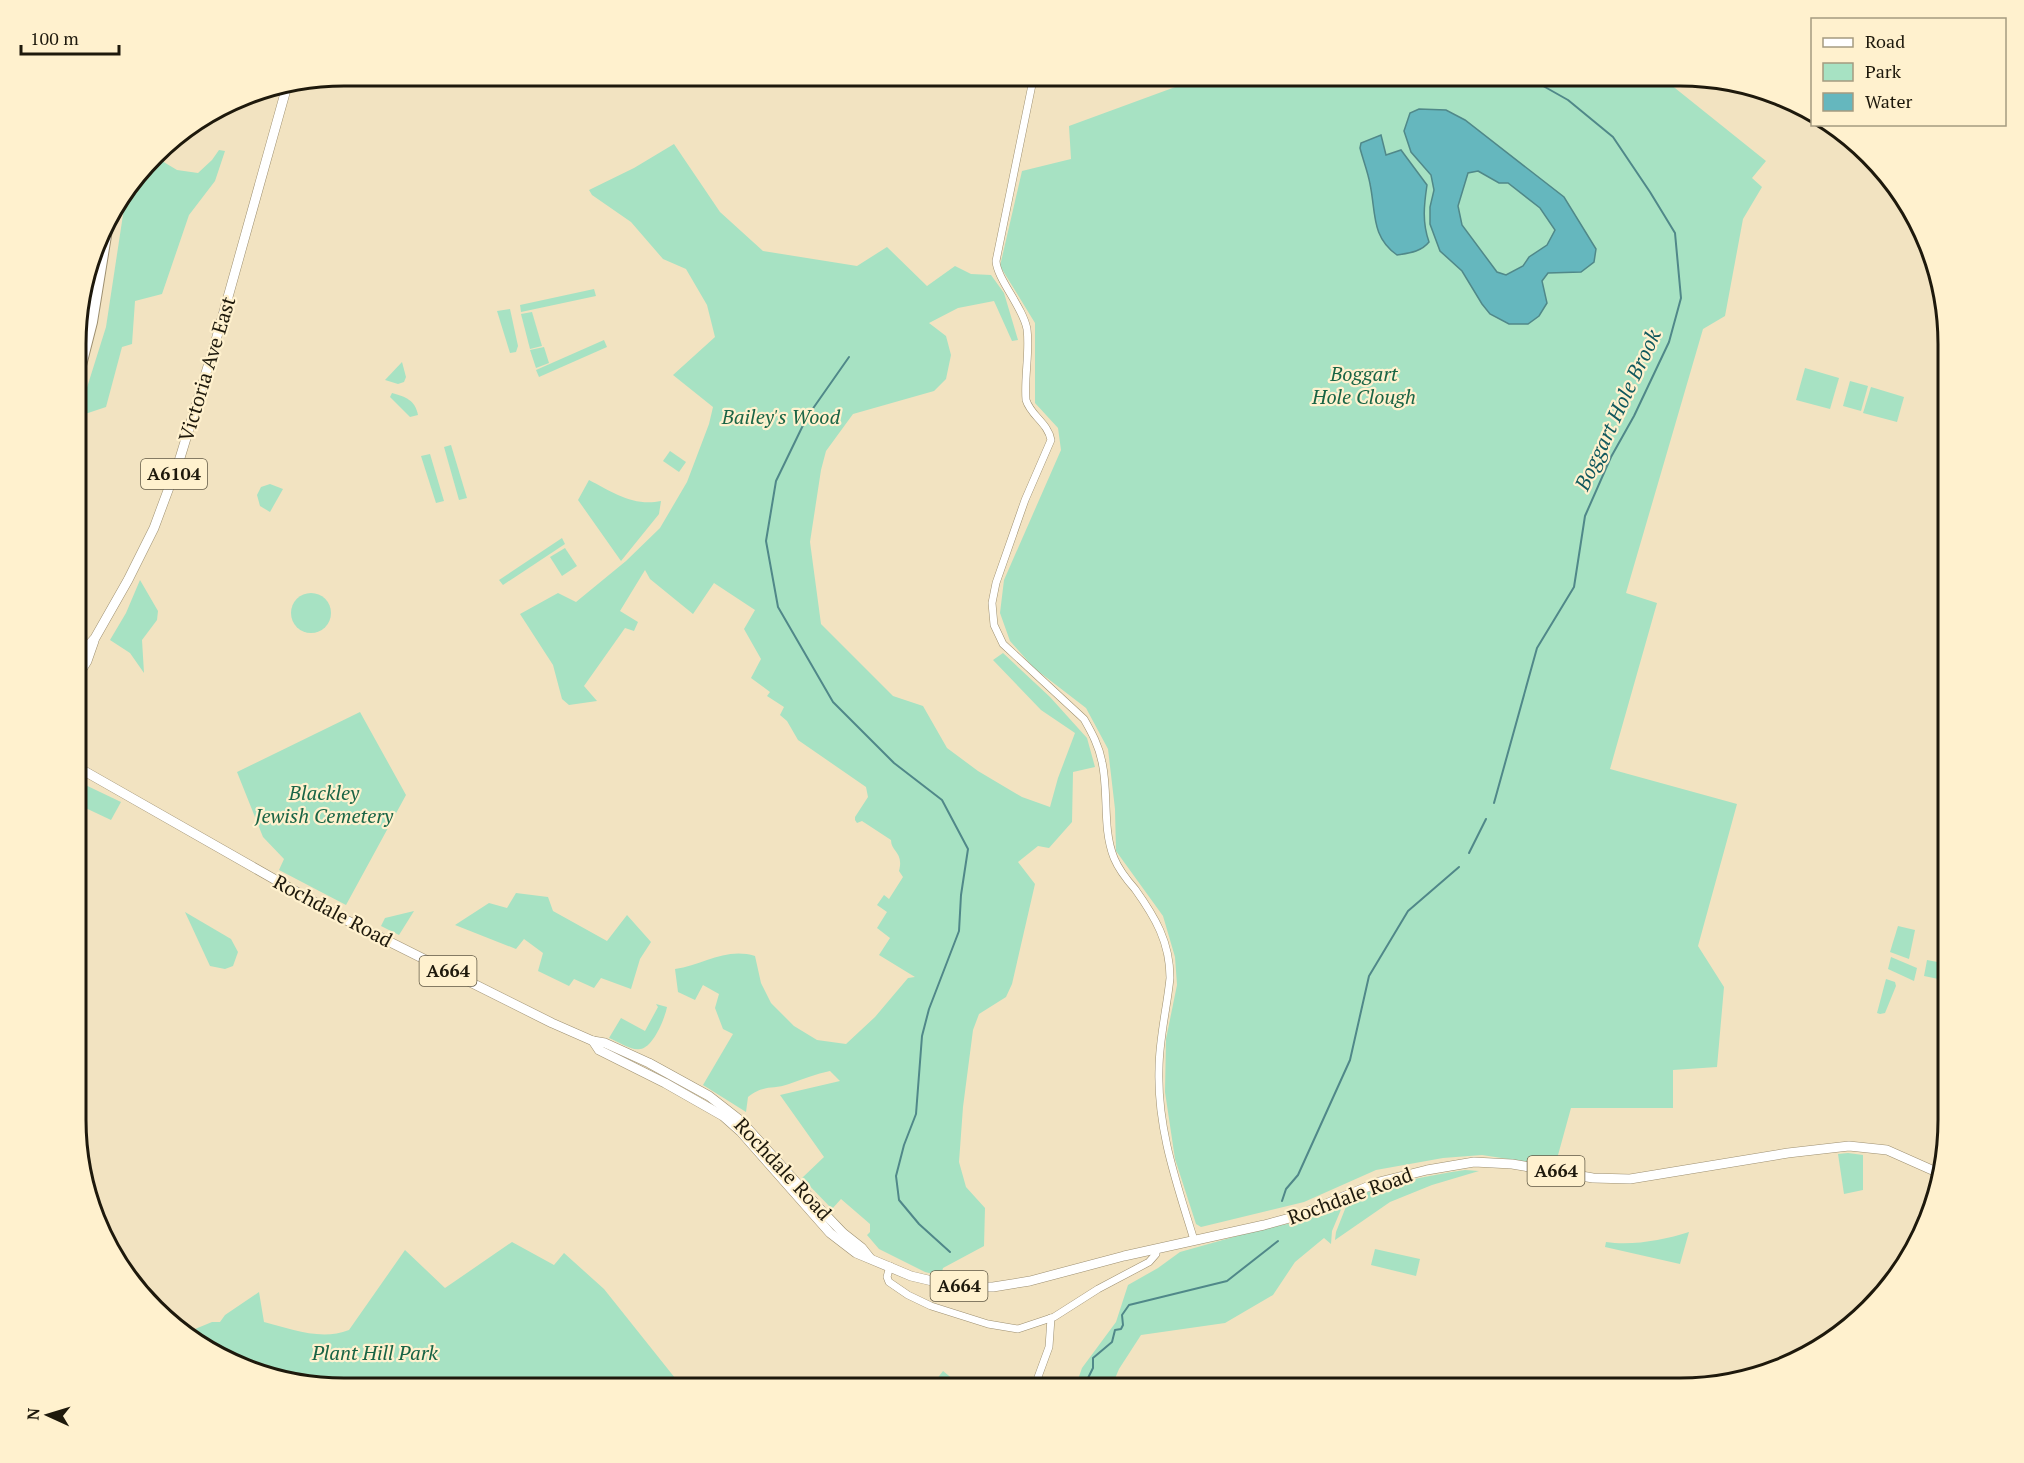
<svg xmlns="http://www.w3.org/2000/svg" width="2024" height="1463" font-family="'PT Serif',serif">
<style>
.green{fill:#a7e2c3}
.water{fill:#65b7be;stroke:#508889;stroke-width:1.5;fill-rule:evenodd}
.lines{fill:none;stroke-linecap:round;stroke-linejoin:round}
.stream{stroke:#508889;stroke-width:2}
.minor-casing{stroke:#9d8f70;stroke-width:8}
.major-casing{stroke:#9d8f70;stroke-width:10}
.highway-casing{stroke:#9d8f70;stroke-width:12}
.minor{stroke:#fff;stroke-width:7}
.major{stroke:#fff;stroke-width:9}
.highway{stroke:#fff;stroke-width:10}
.labels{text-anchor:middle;stroke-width:4.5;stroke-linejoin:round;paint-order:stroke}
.shield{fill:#fff1ce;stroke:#625a46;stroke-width:1.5}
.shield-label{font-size:18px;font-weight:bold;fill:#1e190c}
.street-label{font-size:20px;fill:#1e190c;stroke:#fff1ce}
.park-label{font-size:20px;font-style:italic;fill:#196445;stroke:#fff1ce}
.water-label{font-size:21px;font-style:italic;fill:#11595e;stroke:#fff1ce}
.rim{fill:none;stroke:#1e190c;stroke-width:3}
</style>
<rect width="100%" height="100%" fill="#f2e3c1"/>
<g class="green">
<path d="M 1208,75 L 1660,76 L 1766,161 L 1752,178 L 1762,187 L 1743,219 L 1725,316 L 1703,329 L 1626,593 L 1657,603 L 1610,769 L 1737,804 L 1698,946 L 1724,987 L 1717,1067 L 1673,1070 L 1673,1108 L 1571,1108 L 1555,1166 L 1482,1155 L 1443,1158 L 1376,1170 L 1304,1202 L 1201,1227 L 1196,1224 L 1175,1159 L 1165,1092 L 1166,1039 L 1177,985 L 1175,957 L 1163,916 L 1116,851 L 1115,809 L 1108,749 L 1086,708 L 1034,668 L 1010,641 L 1000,613 L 1004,580 L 1061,450 L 1058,428 L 1035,403 L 1035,323 L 1000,266 L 1022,171 L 1071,159 L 1069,126 Z"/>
<path d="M 674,144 L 720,212 L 763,251 L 857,266 L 887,247 L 927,286 L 955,266 L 971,274 L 991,275 L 1004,293 L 1018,340 L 1012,341 L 994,301 L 958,308 L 929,323 L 946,336 L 951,355 L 946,379 L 934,391 L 853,414 L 826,451 L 821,470 L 810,542 L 821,624 L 893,696 L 923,706 L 947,748 L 978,771 L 1022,797 L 1050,807 L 1058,778 L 1075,733 L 1041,710 L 993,660 L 1003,653 L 1050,697 L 1087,738 L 1095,767 L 1073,772 L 1072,822 L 1049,848 L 1038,846 L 1018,862 L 1035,884 L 1012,984 L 1006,997 L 979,1014 L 973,1030 L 963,1107 L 959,1162 L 966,1187 L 985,1208 L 984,1246 L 943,1268 L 941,1276 L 925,1272 L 879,1249 L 867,1235 L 870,1232 L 870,1224 L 841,1199 L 832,1209 L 802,1178 L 824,1157 L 780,1095 L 840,1081 L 830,1071 C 816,1074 803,1079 789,1084 C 772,1090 764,1084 748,1097 L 746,1112 L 703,1085 L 733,1034 L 723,1029 L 715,1008 L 719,994 L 703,985 L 695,1000 L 678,992 L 675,969 C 703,965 726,947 755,956 L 761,983 L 771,1003 L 794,1026 L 817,1040 L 846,1044 L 875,1017 L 908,978 L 915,977 L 879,955 L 890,938 L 877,928 L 887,912 L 877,905 L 884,895 L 889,899 L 903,877 L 899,871 C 904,852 891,852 891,840 L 862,821 L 857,823 L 855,820 L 855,817 L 868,797 L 866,787 L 798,740 L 787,721 L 780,715 L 784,707 L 767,696 L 770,692 L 751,678 L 761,659 L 744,629 L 755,610 L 714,583 L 693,614 L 650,579 L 645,570 L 620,611 L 638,622 L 634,631 L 625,628 L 584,686 L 597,701 L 569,705 L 562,699 L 553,665 L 520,614 L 558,593 L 576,602 L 626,561 L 660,528 L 687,482 L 709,424 L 713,407 L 673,375 L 715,337 L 707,305 L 686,269 L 663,259 L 631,222 L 592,195 L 589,190 L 634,168 Z"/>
<path d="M 219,150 L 225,151 L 215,181 L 189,215 L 162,294 L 135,301 L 132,344 L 122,347 L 106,407 L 88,413 L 79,413 L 106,327 L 126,195 L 157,155 L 157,158 L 177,170 L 198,173 L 212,160 Z"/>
<path d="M 594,289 L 596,296 L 521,312 L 520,305 Z"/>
<path d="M 510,309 L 518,346 L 516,352 L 510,353 L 497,311 Z"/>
<path d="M 532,312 L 542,346 L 530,349 L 521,314 Z"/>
<path d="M 604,340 L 607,347 L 539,377 L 536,370 Z"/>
<path d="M 544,347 L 549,363 L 536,368 L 530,350 Z"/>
<path d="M 402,362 L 406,377 L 404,382 L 398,384 L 385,380 Z"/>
<path d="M 1805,368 L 1839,378 L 1830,409 L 1796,400 Z"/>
<path d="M 1850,381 L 1868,386 L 1861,411 L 1843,406 Z"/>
<path d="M 1871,387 L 1904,397 L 1897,422 L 1863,413 Z"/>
<path d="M 392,393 C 406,397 415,400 418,415 L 410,417 L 390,397 Z"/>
<path d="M 451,445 L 467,498 L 459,500 L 444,447 Z"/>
<path d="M 670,451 L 686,462 L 679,472 L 663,461 Z"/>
<path d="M 430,454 L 444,501 L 436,503 L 421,456 Z"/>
<path d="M 589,480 C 612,492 634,507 661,501 L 659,514 L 621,561 L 578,500 Z"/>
<path d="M 270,484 L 283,489 L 270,512 L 260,506 L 257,495 L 261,487 Z"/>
<path d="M 562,538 L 565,544 L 503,585 L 499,580 Z"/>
<path d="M 565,548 L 577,566 L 562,576 L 550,557 Z"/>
<path d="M 140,580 L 158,611 L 157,620 L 142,640 L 144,673 L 130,653 L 110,640 L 126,613 Z"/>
<circle cx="311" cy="613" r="20"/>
<path d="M 360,712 L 406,795 L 346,905 L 279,870 L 284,859 L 263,837 L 237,772 Z"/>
<path d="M 77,781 L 121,802 L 111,820 L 77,804 Z"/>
<path d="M 516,893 L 548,897 L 553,911 L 607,941 L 627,915 L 651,942 L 640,959 L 631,989 L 601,978 L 594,988 L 574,979 L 569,986 L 538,971 L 543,953 L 524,939 L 516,949 L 455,925 L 489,903 L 507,908 Z"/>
<path d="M 414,911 L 399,935 L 381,926 L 385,918 Z"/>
<path d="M 185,912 L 231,939 L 238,952 L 233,966 L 225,969 L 210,966 Z"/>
<path d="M 1898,926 L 1915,930 L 1909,959 L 1890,952 Z"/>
<path d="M 1891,957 L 1917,968 L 1914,981 L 1888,969 Z"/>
<path d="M 1927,960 L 1948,964 L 1948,981 L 1924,976 Z"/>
<path d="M 1886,979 L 1895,982 L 1896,986 L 1885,1013 L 1880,1014 L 1877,1013 Z"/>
<path d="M 656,1004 L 667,1007 C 665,1018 653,1048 640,1049 C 632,1051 617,1041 609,1038 L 621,1018 L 645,1031 L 658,1007 Z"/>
<path d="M 1848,1153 L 1863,1155 L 1863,1190 L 1844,1194 L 1838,1154 Z"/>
<path d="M 1465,1170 L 1479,1171 L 1432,1185 L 1390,1202 L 1335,1240 L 1336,1232 L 1349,1199 C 1386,1184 1425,1176 1465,1170 Z"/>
<path d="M 1345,1200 L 1332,1231 L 1331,1244 L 1324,1238 L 1295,1262 L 1273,1295 L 1225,1323 L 1141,1335 L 1119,1369 L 1111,1388 L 1075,1388 L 1082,1368 L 1116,1322 L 1128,1285 L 1158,1268 L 1180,1252 L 1262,1229 L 1307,1220 Z"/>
<path d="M 1689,1232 L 1680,1264 L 1605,1247 L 1606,1242 C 1632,1246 1664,1240 1689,1232 Z"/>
<path d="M 512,1242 L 554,1265 L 564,1253 L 604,1289 L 683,1388 L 327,1387 L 257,1374 L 183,1334 L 212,1322 L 220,1322 L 225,1315 L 259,1292 L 264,1322 C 291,1329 321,1341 349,1330 L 405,1250 L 445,1288 Z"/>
<path d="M 1375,1249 L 1420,1259 L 1416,1276 L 1371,1265 Z"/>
<path d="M 943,1371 L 964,1388 L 930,1388 Z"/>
</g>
<g class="water">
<path d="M 1419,109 L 1446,110 L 1465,120 L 1564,197 L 1596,249 L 1594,262 L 1581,272 L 1548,273 L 1542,281 L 1547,303 L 1539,316 L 1528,324 L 1509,324 L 1490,314 L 1482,304 L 1462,271 L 1440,251 L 1430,224 L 1430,207 L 1434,190 L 1431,175 L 1411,152 L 1404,131 L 1410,113 ZM 1478,171 L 1499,183 L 1508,183 L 1540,208 L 1555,230 L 1547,245 L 1529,257 L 1523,266 L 1506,275 L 1497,272 L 1462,225 L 1458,206 L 1468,173 Z"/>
<path d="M 1381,135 L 1386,155 L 1401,150 L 1427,185 C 1424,205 1422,222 1429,242 C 1421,252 1409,253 1397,255 C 1371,237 1376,212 1370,184 C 1368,172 1363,160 1360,148 L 1361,143 Z"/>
</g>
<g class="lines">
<g class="stream">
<path d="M 849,357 L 807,417 L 776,481 L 766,541 L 778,607 L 833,702 L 894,763 L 942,800 L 968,849 L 961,895 L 959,931 L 929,1009 L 922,1036 L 916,1114 L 904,1145 L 896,1176 L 899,1200 L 919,1224 L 950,1252"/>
<path d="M 1494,803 L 1537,648 L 1574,587 L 1585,516 L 1611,457 L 1634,416 L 1669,342 L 1681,298 L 1675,233 L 1650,192 L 1613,137 L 1568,100 L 1529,78 L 1528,75"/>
<path d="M 1469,853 L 1486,819"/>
<path d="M 1282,1201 L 1286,1189 L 1298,1175 L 1350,1060 L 1369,976 L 1408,911 L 1459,867"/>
<path d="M 1083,1388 L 1093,1368 L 1093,1358 L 1112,1342 L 1115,1330 L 1121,1329 L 1123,1325 L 1122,1315 L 1129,1305 L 1227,1281 L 1278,1241"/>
</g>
<defs>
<g id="minor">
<path d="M 1034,75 L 996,261 C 997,279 1023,307 1027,329 C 1030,352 1024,377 1026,400 C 1031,416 1048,423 1051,440 L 1025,500 L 996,583 L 992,603 L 994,625 L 1003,644 L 1084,719 C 1092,733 1099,746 1102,762 C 1109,793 1102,828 1114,858 C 1119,870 1127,880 1135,889 C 1155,917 1170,942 1170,978 C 1167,1008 1159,1039 1159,1069 C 1157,1129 1177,1184 1194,1240"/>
<path d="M 890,1266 L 887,1277 L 889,1282 L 908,1295 L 931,1306 L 988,1324 L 1018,1329 L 1054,1317 L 1098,1289 L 1149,1262 L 1156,1254 L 1156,1249"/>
<path d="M 1034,1388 L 1049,1347 L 1051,1318"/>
</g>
<g id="major">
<path d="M 77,658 L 95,638 L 128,580 L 154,528 L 180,458 L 216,340 L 287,86"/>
<path d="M 77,677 L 87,661 L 94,641"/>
<path d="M 77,765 L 79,768 L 346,920 L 552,1023 L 593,1041 L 605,1043 L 649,1063 L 709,1096 L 741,1121 L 822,1211 L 843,1233 L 862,1248 L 870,1258"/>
<path d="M 593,1041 L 599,1050 L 665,1083 L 723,1116 L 741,1132 L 830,1233 L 856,1253 L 911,1276 L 945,1284 L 972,1287 L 993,1287 L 1030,1281 L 1124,1256 L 1264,1225 L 1297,1216 L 1379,1182 L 1427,1170 L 1474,1162 L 1512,1164 L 1593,1178 L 1630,1179 L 1788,1153 L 1849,1146 L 1887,1150 L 1941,1174"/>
</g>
<path id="highway" d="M 77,381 L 92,322 L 109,217"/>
</defs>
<use href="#minor" class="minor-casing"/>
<use href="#major" class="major-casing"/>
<use href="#highway" class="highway-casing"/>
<use href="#minor" class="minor"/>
<use href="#major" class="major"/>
<use href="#highway" class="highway"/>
</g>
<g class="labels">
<g class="shield">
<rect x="141" y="459" width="66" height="30" rx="4.5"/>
<rect x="419.5" y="956" width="57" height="30" rx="4.5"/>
<rect x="1527.5" y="1156" width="57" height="30" rx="4.5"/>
<rect x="930.5" y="1271" width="57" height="30" rx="4.5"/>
</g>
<g class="shield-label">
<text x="174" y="480">A6104</text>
<text x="448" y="977">A664</text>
<text x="1556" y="1177">A664</text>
<text x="959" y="1292">A664</text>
</g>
<g class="street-label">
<text transform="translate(207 369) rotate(-73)" y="7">Victoria Ave East</text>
<text transform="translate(333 911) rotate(28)" y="7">Rochdale Road</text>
<text transform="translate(783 1169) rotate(47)" y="7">Rochdale Road</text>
<text transform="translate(1350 1196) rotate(-20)" y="7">Rochdale Road</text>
</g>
<g class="park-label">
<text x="1364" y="381">Boggart<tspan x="1364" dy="23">Hole Clough</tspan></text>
<text x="781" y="424">Bailey's Wood</text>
<text x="324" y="800">Blackley<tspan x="324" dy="23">Jewish Cemetery</tspan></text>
<text x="375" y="1360">Plant Hill Park</text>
</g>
<g class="water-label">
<text transform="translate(1618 410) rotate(-65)" y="7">Boggart Hole Brook</text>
</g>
</g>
<path d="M0 0H2024V1463H0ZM344 86H1680A258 258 0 0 1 1938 344V1120A258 258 0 0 1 1680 1378H344A258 258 0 0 1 86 1120V344A258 258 0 0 1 344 86Z" fill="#fff1ce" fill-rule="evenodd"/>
<path class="rim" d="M344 86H1680A258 258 0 0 1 1938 344V1120A258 258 0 0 1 1680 1378H344A258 258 0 0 1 86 1120V344A258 258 0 0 1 344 86Z"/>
<rect x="1811" y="18" width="195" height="108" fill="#fff1ce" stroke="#a59b80" stroke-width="1.5"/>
<rect x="1823" y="38" width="30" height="9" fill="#ffffff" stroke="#a59b80" stroke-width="1.5"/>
<text x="1865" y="48" font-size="18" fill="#1e190c">Road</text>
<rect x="1823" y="63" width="30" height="18" fill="#a7e2c3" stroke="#a59b80" stroke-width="1.5"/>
<text x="1865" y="78" font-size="18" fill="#1e190c">Park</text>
<rect x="1823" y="93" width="30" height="18" fill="#65b7be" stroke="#a59b80" stroke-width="1.5"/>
<text x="1865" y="108" font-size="18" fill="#1e190c">Water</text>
<g transform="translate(48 1415) rotate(274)" stroke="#fff1ce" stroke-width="4.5" paint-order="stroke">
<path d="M0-4.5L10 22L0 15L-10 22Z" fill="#1e190c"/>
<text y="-9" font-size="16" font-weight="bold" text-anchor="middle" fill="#1e190c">N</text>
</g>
<path d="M21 45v9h98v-9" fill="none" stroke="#1e190c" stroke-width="3"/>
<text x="30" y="45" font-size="18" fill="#1e190c" stroke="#fff1ce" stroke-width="4.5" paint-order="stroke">100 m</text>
</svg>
